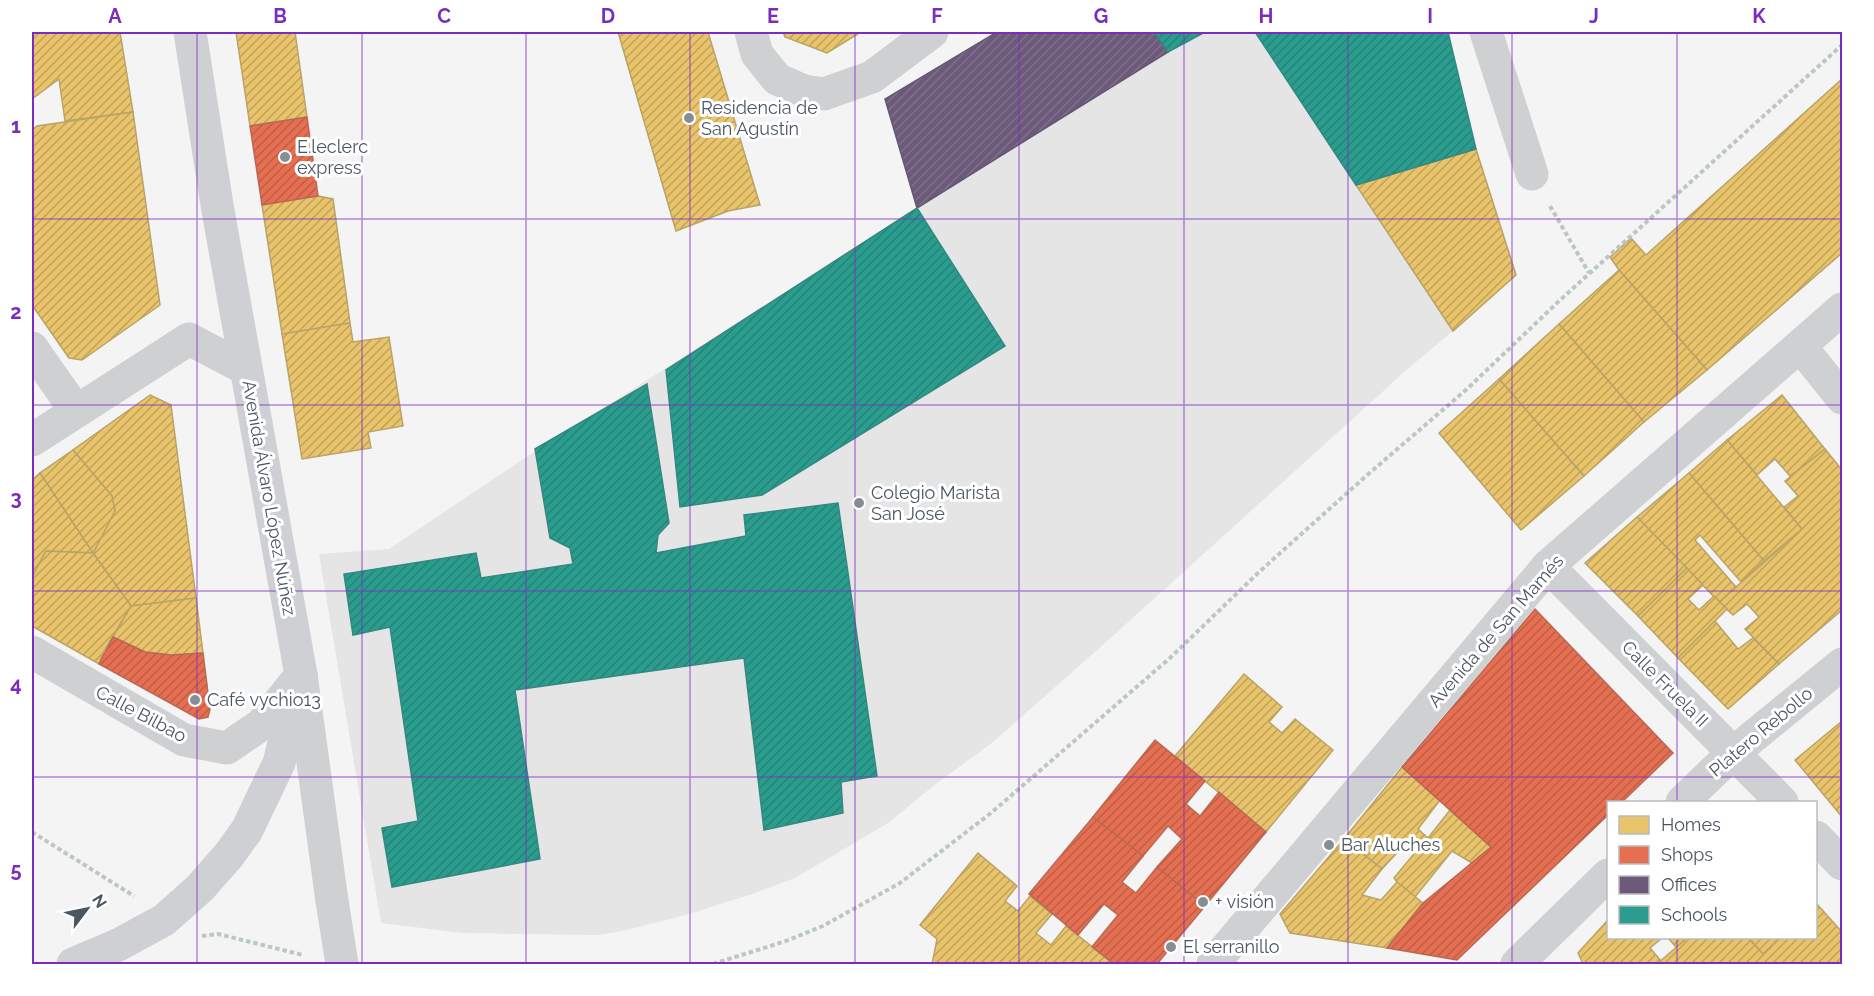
<svg xmlns="http://www.w3.org/2000/svg" width="1874" height="996" font-family="Raleway,sans-serif">
<style>
.education{fill:#e6e5e6}
.homes{fill:url(#homes-hatch);stroke:#b9a367;stroke-width:1.5}
.shops{fill:url(#shops-hatch);stroke:#b86856;stroke-width:1.5}
.offices{fill:url(#offices-hatch);stroke:#625872;stroke-width:1.5}
.schools{fill:url(#schools-hatch);stroke:#348881;stroke-width:1.5}
.lines{fill:none;stroke-linecap:round;stroke-linejoin:round}
.path{stroke:#bcc7c4;stroke-width:4;stroke-dasharray:4.5 3;stroke-linecap:butt}
.minor{stroke:#ced0d2;stroke-width:33}
.tertiary{stroke:#ced0d2;stroke-width:33}
.secondary{stroke:#ced0d4;stroke-width:33}
.tertiary-bridge{stroke:#ced0d2;stroke-width:33}
.secondary-bridge{stroke:#ced0d4;stroke-width:33}
.grid{fill:none;stroke:#7b2cbf;stroke-width:1.5;stroke-opacity:0.55}
.poi-dot{fill:#868d94;stroke:#fff;stroke-width:2}
.labels{text-anchor:middle;stroke-width:6;stroke-linejoin:round;paint-order:stroke}
.poi-label{font-size:18px;fill:#4a5661;stroke:#fff;text-anchor:start}
.street-label{font-size:18px;fill:#4a5661;stroke:#fff}
.neatline{fill:none;stroke:#7b2cbf;stroke-width:2}
.grid-label{font-size:20px;text-anchor:middle;font-weight:bold;fill:#7b2cbf}
</style>
<defs>
<pattern id="homes-hatch" width="6" height="6" patternUnits="userSpaceOnUse" patternTransform="scale(1.5)"><rect width="6" height="6" fill="#e9c46a"/><path d="M-1 1l2-2M0 6l6-6M5 7l2-2" fill="none" stroke="#bfa25b"/></pattern>
<pattern id="shops-hatch" width="6" height="6" patternUnits="userSpaceOnUse" patternTransform="scale(1.5)"><rect width="6" height="6" fill="#e76f51"/><path d="M-1 1l2-2M0 6l6-6M5 7l2-2" fill="none" stroke="#bd5e47"/></pattern>
<pattern id="offices-hatch" width="6" height="6" patternUnits="userSpaceOnUse" patternTransform="scale(1.5)"><rect width="6" height="6" fill="#6d597a"/><path d="M-1 1l2-2M0 6l6-6M5 7l2-2" fill="none" stroke="#7f708b"/></pattern>
<pattern id="schools-hatch" width="6" height="6" patternUnits="userSpaceOnUse" patternTransform="scale(1.5)"><rect width="6" height="6" fill="#2a9d8f"/><path d="M-1 1l2-2M0 6l6-6M5 7l2-2" fill="none" stroke="#268378"/></pattern>
</defs>
<rect width="100%" height="100%" fill="#f4f4f4"/>
<path class="education" d="M 1205,32 L 1255,32 L 1453,331 L 1412,365 L 1114,635 L 992,743 L 937,783 L 888,823 L 795,878 L 752,894 L 686,915 L 618,932 L 597,935 L 462,933 L 381,923 L 319,554 L 389,549 L 528,456 L 917,208 L 1168,52 Z"/>
<g class="homes">
<path d="M 32,32 L 120,32 L 133,112 L 65,121 L 59,79 L 32,99 Z"/>
<path d="M 236,32 L 295,32 L 307,117 L 250,126 Z"/>
<path d="M 618,32 L 708,32 L 760,205 L 728,211 L 676,231 Z"/>
<path d="M 783,32 L 861,32 L 827,53 L 785,37 Z"/>
<path d="M 1842,79 L 1842,253 L 1707,370 L 1619,270 L 1610,257 L 1631,238 L 1646,255 Z"/>
<path d="M 133,112 L 160,305 L 82,360 L 69,358 L 32,305 L 32,130 L 37,126 Z"/>
<path d="M 1476,149 L 1516,275 L 1453,331 L 1356,185 Z"/>
<path d="M 318,196 L 333,199 L 350,323 L 282,334 L 262,205 Z"/>
<path d="M 1619,270 L 1707,370 L 1644,422 L 1559,324 Z"/>
<path d="M 350,323 L 353,342 L 389,337 L 403,426 L 368,432 L 371,448 L 302,459 L 282,334 Z"/>
<path d="M 1559,324 L 1644,422 L 1584,476 L 1499,379 Z"/>
<path d="M 1499,379 L 1584,476 L 1521,530 L 1439,433 Z"/>
<path d="M 150,395 L 171,405 L 196,598 L 131,606 L 93,553 L 115,511 L 112,496 L 73,450 Z"/>
<path d="M 1782,395 L 1825,449 L 1790,476 L 1775,459 L 1757,475 L 1727,440 Z"/>
<path d="M 1727,440 L 1802,529 L 1764,561 L 1689,473 Z"/>
<path d="M 1825,449 L 1842,470 L 1842,610 L 1779,664 L 1745,629 L 1759,617 L 1747,604 L 1733,615 L 1719,602 L 1802,529 L 1784,507 L 1798,496 L 1785,481 Z"/>
<path d="M 73,450 L 112,496 L 115,511 L 93,553 L 40,473 Z"/>
<path d="M 40,473 L 93,553 L 46,551 L 32,577 L 32,480 Z"/>
<path d="M 1689,473 L 1764,561 L 1741,582 L 1700,535 L 1695,540 L 1736,587 L 1719,602 L 1637,517 Z"/>
<path d="M 1637,517 L 1687,568 L 1638,616 L 1585,563 Z"/>
<path d="M 46,551 L 93,553 L 131,606 L 104,651 L 99,664 L 32,626 L 32,577 Z"/>
<path d="M 1687,568 L 1703,585 L 1688,599 L 1699,610 L 1714,596 L 1727,609 L 1678,658 L 1638,616 Z"/>
<path d="M 196,598 L 203,653 L 171,655 L 145,652 L 113,637 L 131,606 Z"/>
<path d="M 1715,621 L 1738,649 L 1753,638 L 1779,664 L 1728,709 L 1678,658 Z"/>
<path d="M 1244,674 L 1282,707 L 1269,722 L 1282,733 L 1295,719 L 1333,750 L 1266,832 L 1175,756 Z"/>
<path d="M 1842,721 L 1842,817 L 1795,760 Z"/>
<path d="M 1402,767 L 1440,800 L 1418,829 L 1428,838 L 1450,810 L 1491,847 L 1472,863 L 1452,851 L 1415,897 L 1397,882 L 1394,878 L 1418,849 L 1407,842 L 1382,869 L 1344,839 Z"/>
<path d="M 1344,839 L 1382,869 L 1362,895 L 1381,900 L 1397,882 L 1423,903 L 1387,948 L 1290,933 L 1280,914 Z"/>
<path d="M 978,853 L 1017,886 L 1005,901 L 1018,911 L 1030,896 L 1052,914 L 1036,933 L 1051,945 L 1066,926 L 1114,964 L 932,964 L 937,939 L 920,925 Z"/>
<path d="M 1816,903 L 1842,932 L 1842,964 L 1657,964 L 1687,938 L 1748,938 L 1763,954 L 1779,938 L 1816,938 Z"/>
<path d="M 1608,920 L 1608,938 L 1662,938 L 1650,948 L 1661,961 L 1657,964 L 1583,964 L 1578,953 Z"/>
<path d="M 1668,938 L 1687,938 L 1676,947 Z"/>
<path d="M 1753,938 L 1779,938 L 1763,954 L 1751,940 Z"/>
</g>
<g class="shops">
<path d="M 307,117 L 318,196 L 262,205 L 250,126 Z"/>
<path d="M 1535,609 L 1673,753 L 1622,802 L 1608,802 L 1608,815 L 1457,960 L 1387,948 L 1423,903 L 1491,847 L 1402,767 Z"/>
<path d="M 113,637 L 145,652 L 171,655 L 203,653 L 210,709 L 208,717 L 199,719 L 99,664 Z"/>
<path d="M 1155,740 L 1205,781 L 1186,804 L 1200,816 L 1219,792 L 1266,832 L 1205,906 L 1157,867 L 1182,839 L 1168,826 L 1143,856 L 1093,817 Z"/>
<path d="M 1093,817 L 1143,856 L 1122,882 L 1136,893 L 1157,867 L 1205,906 L 1157,964 L 1114,964 L 1092,947 L 1118,915 L 1104,904 L 1078,935 L 1029,894 Z"/>
</g>
<path class="offices" d="M 997,32 L 1154,32 L 1168,52 L 917,208 L 885,99 Z"/>
<g class="schools">
<path d="M 1154,32 L 1205,32 L 1168,52 Z"/>
<path d="M 1255,32 L 1448,32 L 1476,149 L 1356,185 Z"/>
<path d="M 917,208 L 1005,346 L 762,495 L 680,507 L 666,370 Z"/>
<path d="M 647,384 L 669,523 L 658,535 L 656,553 L 746,536 L 744,515 L 838,503 L 877,776 L 841,782 L 843,813 L 764,830 L 744,658 L 515,690 L 540,859 L 392,887 L 382,828 L 418,821 L 390,627 L 353,635 L 344,574 L 476,553 L 481,578 L 573,564 L 570,548 L 550,538 L 535,449 Z"/>
</g>
<g class="lines">
<g class="path">
<path d="M 1550,206 L 1589,273"/>
<path d="M 32,832 L 134,896"/>
<path d="M 202,936 L 218,934 L 303,955"/>
<path d="M 713,964 L 786,941 L 823,926 L 900,883 L 991,813 L 1170,658 L 1258,573 L 1366,476 L 1467,389 L 1559,301 L 1842,45"/>
</g>
<g class="minor">
<path d="M 751,32 L 757,54 L 777,79 L 804,91 L 824,94 L 872,77 L 932,32"/>
<path d="M 1486,32 L 1532,174"/>
<path d="M 1801,347 L 1842,398"/>
<path d="M 32,348 L 76,411"/>
<path d="M 32,440 L 189,339 L 246,369"/>
<path d="M 1548,566 L 1782,802"/>
<path d="M 32,652 L 184,740 L 227,748 L 262,724 L 301,675"/>
<path d="M 1682,802 L 1733,753 L 1842,664"/>
<path d="M 1816,837 L 1842,864"/>
<path d="M 1213,964 L 1548,566 L 1842,309"/>
<path d="M 1517,964 L 1608,875"/>
</g>
<path class="tertiary" d="M 301,675 L 332,901"/>
<g class="secondary">
<path d="M 190,32 L 217,205 L 301,675 L 279,763 L 247,830 L 229,855"/>
<path d="M 73,964 L 118,945"/>
</g>
<path class="tertiary-bridge" d="M 332,901 L 342,964"/>
<path class="secondary-bridge" d="M 118,945 L 164,920 L 200,888 L 229,855"/>
</g>
<path class="grid" d="M 197,32 L 197,964M 362,32 L 362,964M 526,32 L 526,964M 690,32 L 690,964M 855,32 L 855,964M 1019,32 L 1019,964M 1184,32 L 1184,964M 1348,32 L 1348,964M 1512,32 L 1512,964M 1677,32 L 1677,802M 32,219 L 1842,219M 32,405 L 1842,405M 32,591 L 1842,591M 32,777 L 1842,777M 1677,938 L 1677,964"/>
<g class="poi-dot">
<circle cx="689" cy="118" r="6"/>
<circle cx="285" cy="157" r="6"/>
<circle cx="859" cy="503" r="6"/>
<circle cx="195" cy="700" r="6"/>
<circle cx="1329" cy="845" r="6"/>
<circle cx="1203" cy="902" r="6"/>
<circle cx="1171" cy="947" r="6"/>
</g>
<g class="labels">
<g class="poi-label">
<text x="701" y="114">Residencia de<tspan x="701" dy="21">San Agustín</tspan></text>
<text x="297" y="153">E.leclerc<tspan x="297" dy="21">express</tspan></text>
<text x="871" y="499">Colegio Marista<tspan x="871" dy="21">San José</tspan></text>
<text x="207" y="706">Café vychio13</text>
<text x="1341" y="851">Bar Aluches</text>
<text x="1215" y="908">+ visión</text>
<text x="1183" y="953">El serranillo</text>
</g>
<g class="street-label">
<text transform="translate(269 498) rotate(80)" y="6">Avenida Álvaro López Núñez</text>
<text transform="translate(1496 631) rotate(-49)" y="6">Avenida de San Mamés</text>
<text transform="translate(1665 684) rotate(45)" y="6">Calle Fruela II</text>
<text transform="translate(141 714) rotate(28)" y="6">Calle Bilbao</text>
<text transform="translate(1761 732) rotate(-40)" y="6">Platero Rebollo</text>
</g>
</g>
<rect width="1874" height="996" fill="none" stroke="#ffffff" stroke-width="66"/>
<rect x="1607" y="801" width="210" height="138" fill="#ffffff" stroke="#b7bbc0" stroke-width="1.5"/>
<rect x="1619" y="816" width="30" height="18" fill="#e9c46a" stroke="#b7bbc0" stroke-width="1.5"/>
<text x="1661" y="831" font-size="18" fill="#4a5661">Homes</text>
<rect x="1619" y="846" width="30" height="18" fill="#e76f51" stroke="#b7bbc0" stroke-width="1.5"/>
<text x="1661" y="861" font-size="18" fill="#4a5661">Shops</text>
<rect x="1619" y="876" width="30" height="18" fill="#6d597a" stroke="#b7bbc0" stroke-width="1.5"/>
<text x="1661" y="891" font-size="18" fill="#4a5661">Offices</text>
<rect x="1619" y="906" width="30" height="18" fill="#2a9d8f" stroke="#b7bbc0" stroke-width="1.5"/>
<text x="1661" y="921" font-size="18" fill="#4a5661">Schools</text>
<g transform="translate(87 909) rotate(58)" stroke="#ffffff" stroke-width="4.5" paint-order="stroke">
<path d="M0-4.5L10 22L0 15L-10 22Z" fill="#4a5661"/>
<text y="-9" font-size="16" font-weight="bold" text-anchor="middle" fill="#4a5661">N</text>
</g>
<rect x="33" y="33" width="1808" height="930" class="neatline"/>
<g class="grid-label">
<text x="115" y="23">A</text>
<text x="280" y="23">B</text>
<text x="444" y="23">C</text>
<text x="608" y="23">D</text>
<text x="773" y="23">E</text>
<text x="937" y="23">F</text>
<text x="1101" y="23">G</text>
<text x="1266" y="23">H</text>
<text x="1430" y="23">I</text>
<text x="1594" y="23">J</text>
<text x="1759" y="23">K</text>
<text x="16" y="133">1</text>
<text x="16" y="319">2</text>
<text x="16" y="505">3</text>
<text x="16" y="691">4</text>
<text x="16" y="877">5</text>
</g>
</svg>
